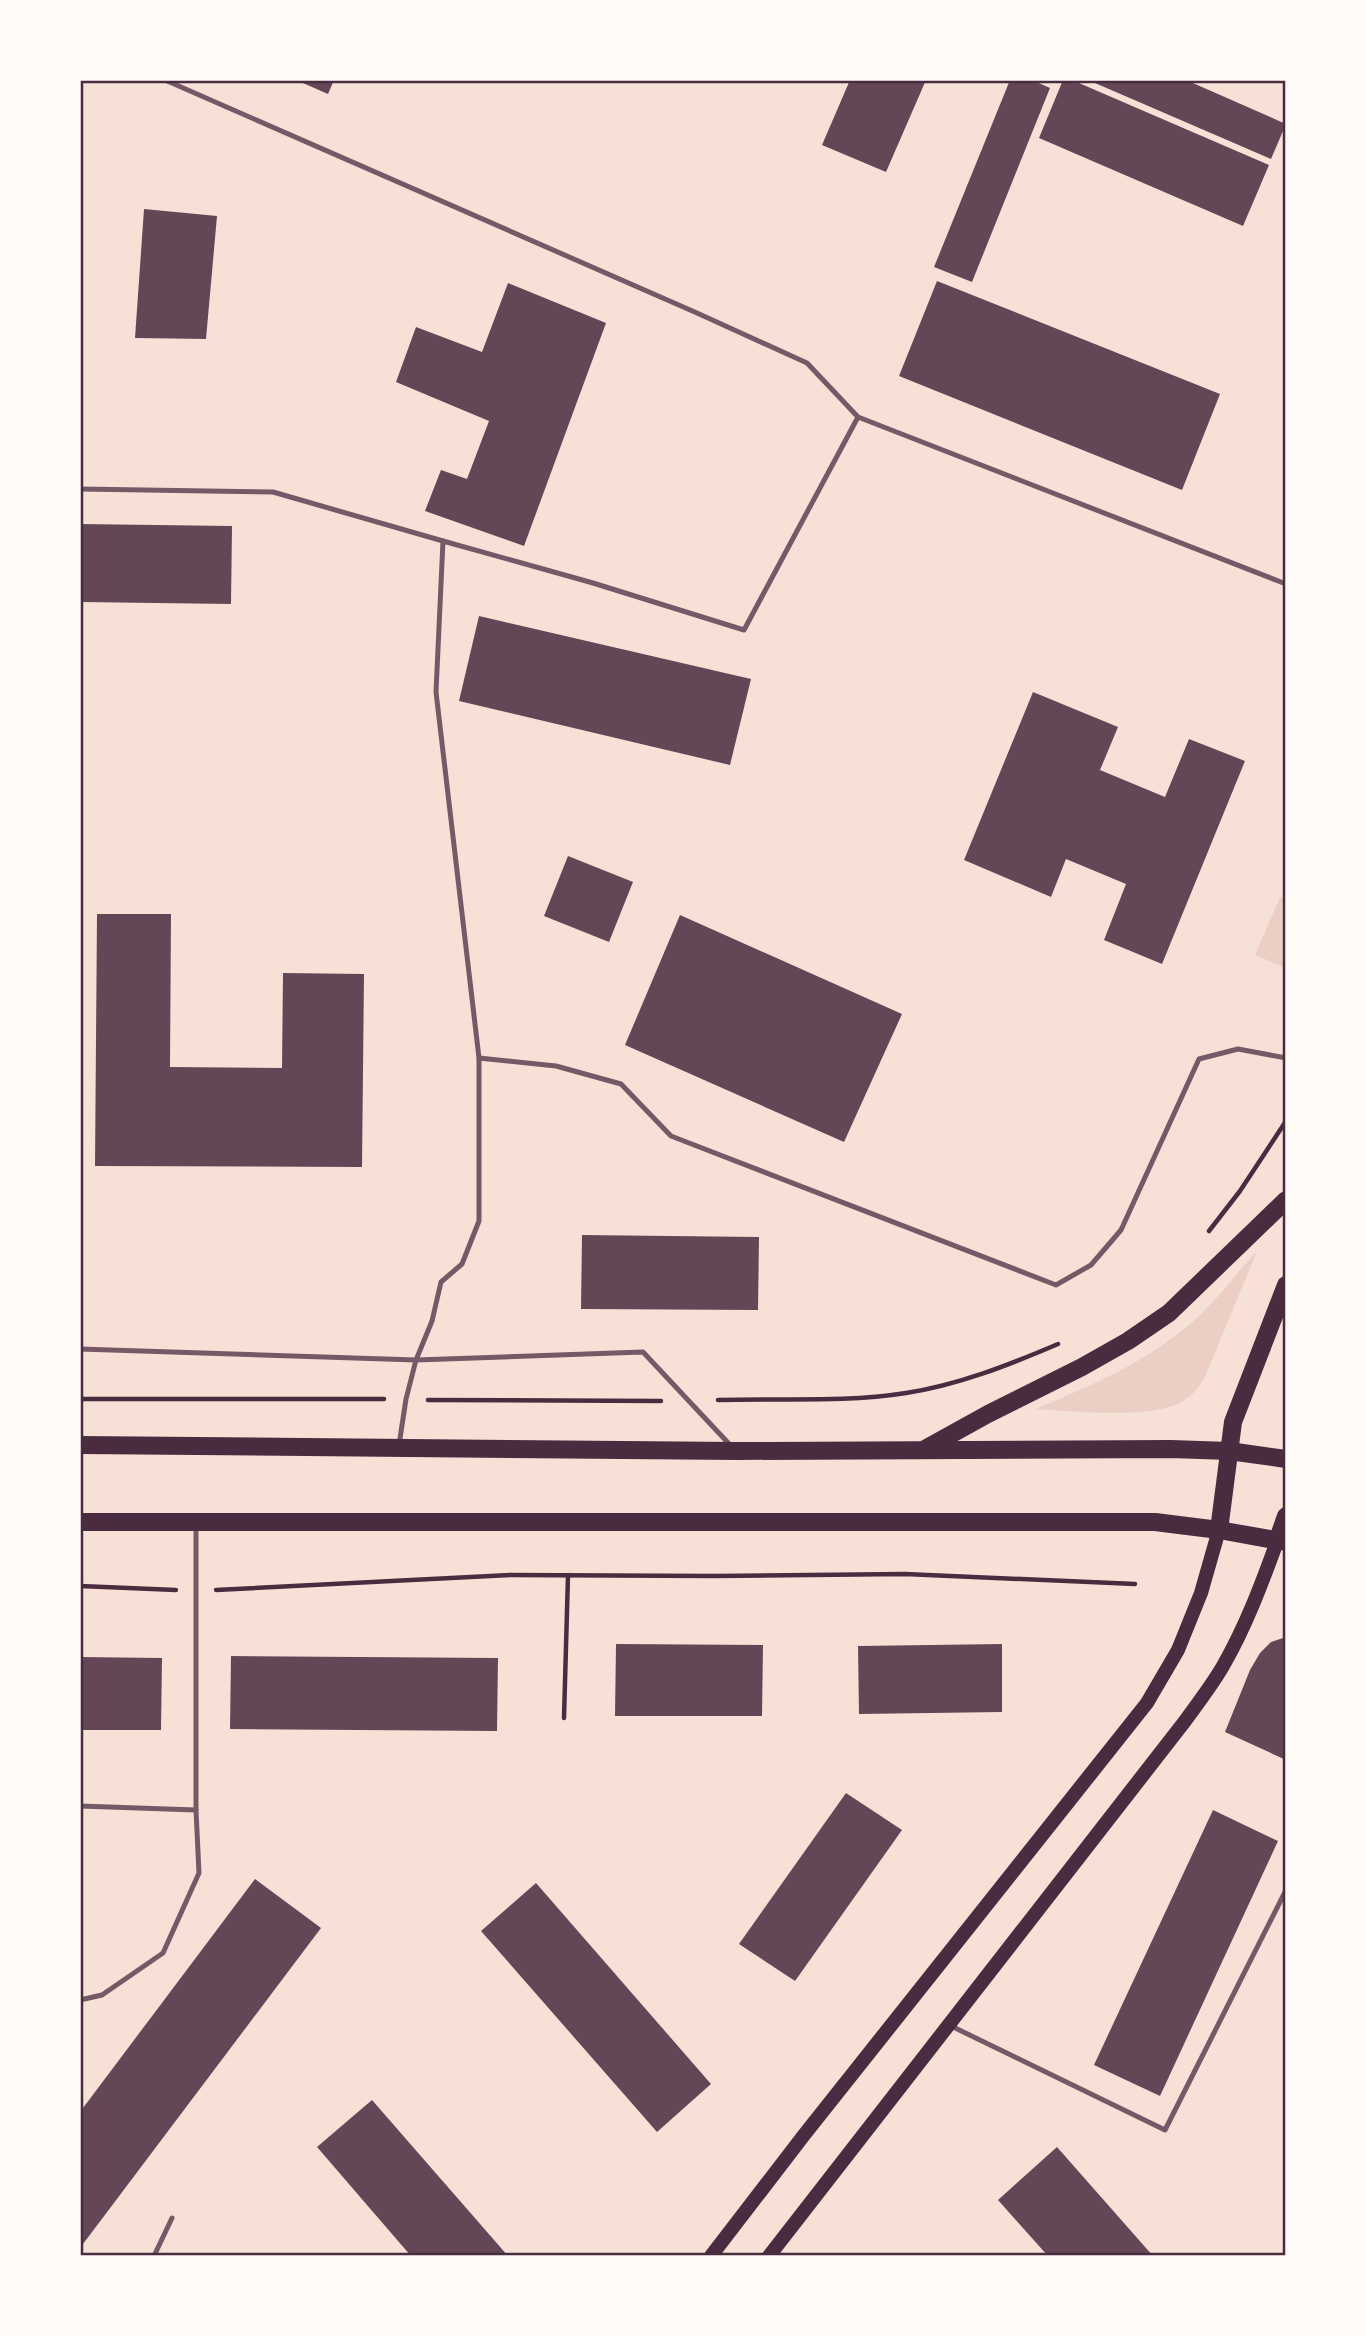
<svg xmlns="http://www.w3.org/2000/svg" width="1366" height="2336" font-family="Arial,sans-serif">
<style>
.green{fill:#ebcfc5}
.building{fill:#644757}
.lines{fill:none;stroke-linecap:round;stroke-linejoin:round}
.path{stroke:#4a2c40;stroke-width:4.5}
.service{stroke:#755966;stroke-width:5}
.secondary{stroke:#4a2c40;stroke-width:14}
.primary{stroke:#4a2c40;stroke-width:18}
.neatline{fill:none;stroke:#4a2c40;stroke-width:2.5}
</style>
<rect width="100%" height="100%" fill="#f7e1d7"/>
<g class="green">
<path d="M 1280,897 L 1285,899 L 1285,968 L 1255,955 Z"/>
<path d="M 1257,1251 L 1205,1377 C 1199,1387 1193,1395 1183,1401 C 1153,1420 1073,1411 1036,1409 C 1094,1384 1152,1360 1199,1316 C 1220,1296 1238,1272 1257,1251 Z"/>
</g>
<g class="building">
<path d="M 296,80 L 334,80 L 328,94 Z"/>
<path d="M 850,80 L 926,80 L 886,172 L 822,145 Z"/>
<path d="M 1010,80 L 1032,80 L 1050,88 L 972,282 L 934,267 Z"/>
<path d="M 1063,80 L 1072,80 L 1269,165 L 1243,226 L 1039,138 Z"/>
<path d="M 1088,80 L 1186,80 L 1286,124 L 1271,159 Z"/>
<path d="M 144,209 L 217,216 L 206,339 L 135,338 Z"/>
<path d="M 937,281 L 1220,394 L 1182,490 L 899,376 Z"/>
<path d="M 508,283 L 606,323 L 524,546 L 425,511 L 441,470 L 467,479 L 489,421 L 396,382 L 416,327 L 482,352 Z"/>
<path d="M 80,524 L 232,526 L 231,604 L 80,602 Z"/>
<path d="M 479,616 L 751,679 L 730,765 L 459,701 Z"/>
<path d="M 1033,692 L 1118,727 L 1100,770 L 1165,797 L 1189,739 L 1245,761 L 1162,964 L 1104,940 L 1126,884 L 1066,859 L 1051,897 L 964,860 Z"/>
<path d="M 568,856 L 633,882 L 609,942 L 544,916 Z"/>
<path d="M 97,914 L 171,914 L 170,1067 L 282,1068 L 283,973 L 364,974 L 362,1167 L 95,1166 Z"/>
<path d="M 680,915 L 902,1014 L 844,1142 L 625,1045 Z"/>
<path d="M 582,1235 L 759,1237 L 758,1310 L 581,1309 Z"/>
<path d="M 1286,1637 L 1286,1760 L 1225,1732 L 1250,1670 L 1260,1653 L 1271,1642 Z"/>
<path d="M 616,1644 L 763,1645 L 762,1716 L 615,1716 Z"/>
<path d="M 1002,1644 L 1002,1712 L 859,1714 L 858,1646 Z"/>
<path d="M 231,1656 L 498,1658 L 497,1731 L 230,1729 Z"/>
<path d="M 80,1657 L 162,1658 L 161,1730 L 80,1730 Z"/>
<path d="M 846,1793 L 902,1830 L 795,1981 L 739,1944 Z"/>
<path d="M 1213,1810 L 1278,1841 L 1160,2096 L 1094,2065 Z"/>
<path d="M 255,1879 L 321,1928 L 80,2248 L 80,2112 Z"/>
<path d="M 536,1883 L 711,2084 L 657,2132 L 481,1931 Z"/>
<path d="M 372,2100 L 508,2256 L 411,2256 L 317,2147 Z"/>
<path d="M 1057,2147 L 1153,2256 L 1048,2256 L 998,2200 Z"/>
</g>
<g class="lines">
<g class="path">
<path d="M 1209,1231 L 1240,1191 L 1286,1121"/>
<path d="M 80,1399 L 384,1399"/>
<path d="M 428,1400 L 661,1401"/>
<path d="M 718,1400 C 780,1398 844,1403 906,1393 C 958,1385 1009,1365 1058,1344"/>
<path d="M 80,1586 L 176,1590"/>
<path d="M 216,1590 L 510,1575 L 714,1576 L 905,1574 L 1135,1584"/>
<path d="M 564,1718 L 568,1575"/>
</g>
<g class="service">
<path d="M 165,80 L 697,313 L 807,363 L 858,417 L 1286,584"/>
<path d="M 80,489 L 273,492 L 443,541"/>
<path d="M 479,1058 L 556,1066 L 621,1084 L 671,1136 L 1056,1285 L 1091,1265 L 1121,1230 L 1199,1059 L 1238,1049 L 1286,1058"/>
<path d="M 80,1349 L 416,1360 L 432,1321 L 441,1282 L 462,1264 L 479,1221 L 479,1058 L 436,692 L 443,541 L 593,583 L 744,630 L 858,417"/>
<path d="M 399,1445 L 406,1399 L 416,1360 L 643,1352 L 732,1447"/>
<path d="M 80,1806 L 196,1810"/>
<path d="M 80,2000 L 102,1995 L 163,1953 L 199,1873 L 196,1810 L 196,1525"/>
<path d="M 949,2025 L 1165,2130 L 1286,1890"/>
<path d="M 154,2256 L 172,2218"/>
</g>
<g class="secondary">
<path d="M 711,2256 L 804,2135 L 1147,1703 L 1178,1650 L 1201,1593 L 1219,1530"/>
<path d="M 769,2256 L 1185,1721 C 1198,1703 1212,1685 1223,1666 C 1246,1626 1262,1583 1278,1539"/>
</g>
<g class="primary">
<path d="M 80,1445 L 737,1451 L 1171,1449 L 1229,1451 L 1286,1459"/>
<path d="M 923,1450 L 988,1414 L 1082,1367 L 1128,1341 L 1169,1313 L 1286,1200"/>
<path d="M 80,1522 L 1155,1522 L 1219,1530 L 1286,1542"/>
<path d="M 1219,1530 L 1233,1422 L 1286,1285"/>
<path d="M 1278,1539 L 1286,1516"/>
</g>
</g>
<rect width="1366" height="2336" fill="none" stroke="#fffaf5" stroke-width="164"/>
<rect x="82" y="82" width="1202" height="2172" class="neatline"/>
</svg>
